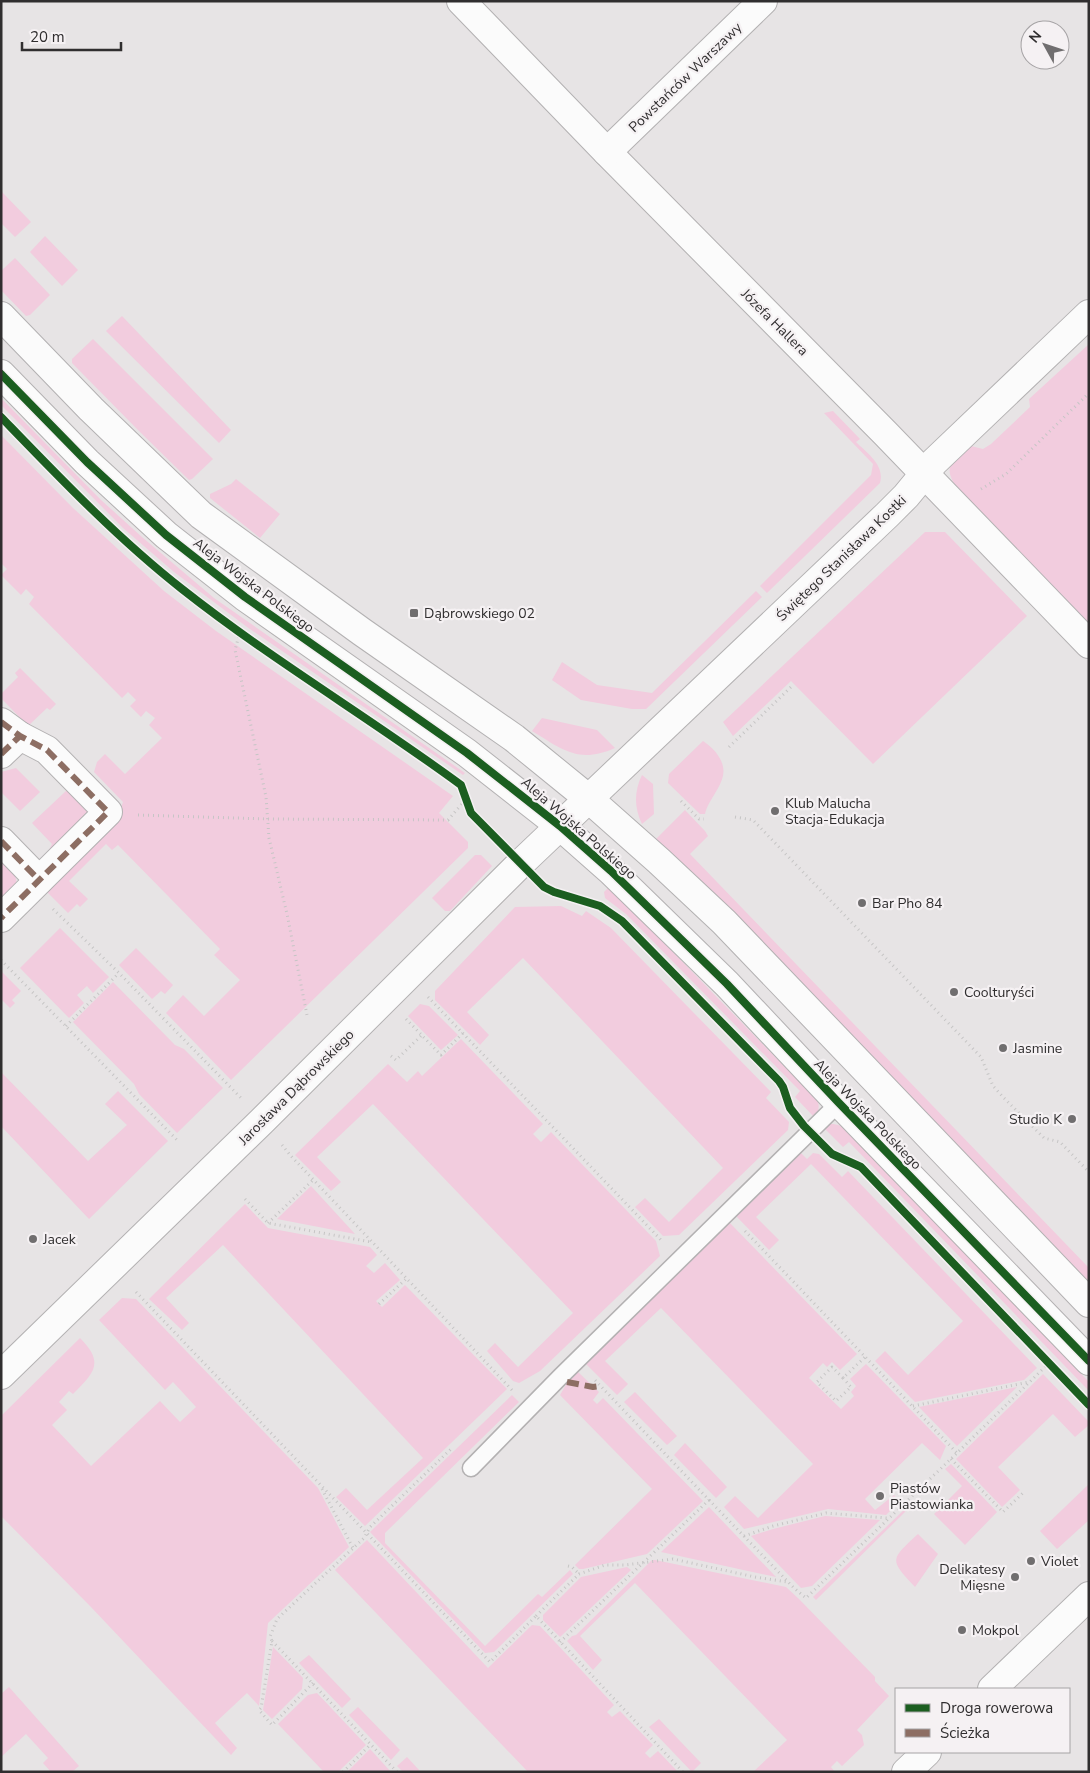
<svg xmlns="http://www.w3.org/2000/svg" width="1090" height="1773" font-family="'Nunito Sans',sans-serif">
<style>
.green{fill:#f2ccde}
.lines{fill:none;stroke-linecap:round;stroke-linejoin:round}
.service-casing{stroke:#b3b1b2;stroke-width:19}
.minor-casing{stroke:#b3b1b2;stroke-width:30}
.tertiary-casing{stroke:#b3b1b2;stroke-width:30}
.path{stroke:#c6c5c5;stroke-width:3;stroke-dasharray:1 4;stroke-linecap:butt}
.service{stroke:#fbfbfb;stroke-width:16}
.minor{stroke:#fbfbfb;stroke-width:28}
.tertiary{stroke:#fbfbfb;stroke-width:28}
.quiet{stroke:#8d6e63;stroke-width:6;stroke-dasharray:12 6;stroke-linecap:butt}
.cycleway-casing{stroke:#f5f1f3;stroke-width:11}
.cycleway{stroke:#1b5e20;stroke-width:8}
.poi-dot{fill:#706e6f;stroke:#f5f1f3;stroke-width:2}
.labels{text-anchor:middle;stroke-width:4.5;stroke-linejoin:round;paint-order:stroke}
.street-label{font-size:14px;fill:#302e2f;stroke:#f5f1f3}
.poi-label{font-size:14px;fill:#302e2f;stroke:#f5f1f3;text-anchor:start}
</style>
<rect width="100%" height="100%" fill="#e7e4e5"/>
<g class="green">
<path d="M 1,191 L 31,222 L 15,237 L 1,223 Z"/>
<path d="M 45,236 L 78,270 L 62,286 L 30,252 Z"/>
<path d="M 15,258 L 50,295 L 30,315 L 26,316 L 1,290 L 1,271 Z"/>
<path d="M 122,316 L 231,430 L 219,443 L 106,331 Z"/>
<path d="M 93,339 L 213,459 L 192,479 L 189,480 L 139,431 L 72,363 L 72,359 Z"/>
<path d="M 1089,344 L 1089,623 L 958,489 C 942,468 951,461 967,445 L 983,449 L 991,444 L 1030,407 L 1029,399 Z"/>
<path d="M 1,398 L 101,500 L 142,537 L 214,598 L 465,773 L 463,775 L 247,627 L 174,572 L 123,528 L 1,405 Z"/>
<path d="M 833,411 L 860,439 L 856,442 C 868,454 885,465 880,483 L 767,593 L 760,586 L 871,475 L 873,464 L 824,413 Z"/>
<path d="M 1,435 L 73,508 L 164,591 L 216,631 L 453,796 L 439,813 L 468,842 L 468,848 L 231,1080 L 166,1013 L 183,995 L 204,1016 L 240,980 L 214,955 L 220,949 L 118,845 L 112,850 L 106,844 L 69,881 L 88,899 L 80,907 L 77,904 L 68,913 L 46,891 L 108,826 L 115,825 L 123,802 L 94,772 L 97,762 L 105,754 L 125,774 L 162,738 L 149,725 L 155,718 L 146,711 L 141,717 L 130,706 L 136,700 L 128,692 L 122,698 L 29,604 L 34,597 L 26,589 L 21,595 L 1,575 L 7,569 L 1,563 Z"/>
<path d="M 236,479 L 280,514 L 260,538 L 210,498 L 210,494 L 231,484 Z"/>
<path d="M 925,532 L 945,532 L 1027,616 L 873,764 L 791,681 L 733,736 L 723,722 Z"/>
<path d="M 756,591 L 762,597 L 646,709 L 632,709 L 581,700 L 552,680 L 562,662 L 597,685 L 652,693 Z"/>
<path d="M 20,668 L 56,704 L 50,710 L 47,708 L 28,726 L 1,698 L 1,694 L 18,677 L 15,673 Z"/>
<path d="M 542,718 L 597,730 L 615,748 C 579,764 563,750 532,731 Z"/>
<path d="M 703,741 C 709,745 715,750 719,757 C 733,779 710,794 705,814 L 700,814 L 668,783 L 669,774 Z"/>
<path d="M 16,768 L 40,792 L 20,811 L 1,792 L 1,772 Z"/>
<path d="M 642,775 L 653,784 L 654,814 L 642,824 C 634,808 634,791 642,775 Z"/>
<path d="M 67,790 L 93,816 L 55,857 L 49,850 L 52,844 L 32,823 Z"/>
<path d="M 685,810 L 705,831 L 708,836 L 690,854 L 1089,1268 L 1089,1282 L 812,994 L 693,874 L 656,839 Z"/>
<path d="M 475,855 L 481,855 L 492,866 L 450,911 L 445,911 L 432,898 Z"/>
<path d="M 1,859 C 24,882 19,884 1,908 Z"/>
<path d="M 608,888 L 672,951 L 817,1100 C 820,1106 819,1112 814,1117 L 795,1097 L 800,1091 L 626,914 L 605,898 L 604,892 Z"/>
<path d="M 561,906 L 582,916 L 586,911 L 611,928 L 771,1092 L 766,1098 L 789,1122 L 788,1130 L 679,1235 L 663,1236 L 635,1207 L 645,1198 L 669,1222 L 723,1168 L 523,958 L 467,1012 L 489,1035 L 480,1045 L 435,1000 L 435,991 L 515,907 Z"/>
<path d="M 60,928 L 109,977 L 93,993 L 87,986 L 77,995 L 84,1003 L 69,1018 L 20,968 Z"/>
<path d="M 136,948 L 173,985 L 165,994 L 161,991 L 152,999 L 119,965 Z"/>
<path d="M 1,971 L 21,991 L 12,1000 L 15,1003 L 10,1008 L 1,999 Z"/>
<path d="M 113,982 L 175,1045 L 184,1049 L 223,1088 L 177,1133 L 139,1094 L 134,1084 L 73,1022 Z"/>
<path d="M 420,1004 L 429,1006 L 458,1035 L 441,1050 L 408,1016 Z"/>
<path d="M 461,1039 L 543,1124 L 533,1134 L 541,1142 L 551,1132 L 656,1241 L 660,1256 L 540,1371 L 519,1383 L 513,1381 L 487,1351 L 495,1343 L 518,1367 L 573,1313 L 373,1104 L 317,1157 L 341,1182 L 331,1191 L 295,1155 L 388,1064 L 407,1082 L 418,1071 L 422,1076 Z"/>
<path d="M 1,1072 L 88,1161 L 127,1125 L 105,1104 L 118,1091 L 168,1141 L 89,1219 L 1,1126 Z"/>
<path d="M 830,1124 C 839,1124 842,1126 848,1132 L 1089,1382 L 1089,1391 L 849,1142 L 843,1147 L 824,1128 Z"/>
<path d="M 800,1152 L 807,1159 L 813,1153 L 819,1154 L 842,1177 L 848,1171 L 1037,1368 L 1024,1380 L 915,1402 L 875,1361 L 885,1351 L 908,1375 L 963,1321 L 811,1164 L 756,1217 L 779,1240 L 769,1250 L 736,1216 Z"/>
<path d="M 311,1186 L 355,1234 L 277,1219 Z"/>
<path d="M 245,1204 L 268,1228 L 370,1247 L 377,1255 L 366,1266 L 374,1273 L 385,1263 L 400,1280 L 376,1301 L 382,1307 L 405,1285 L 507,1389 L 365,1526 L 336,1497 L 346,1488 L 367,1510 L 423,1458 L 223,1245 L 166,1298 L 189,1323 L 182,1330 L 149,1299 Z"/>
<path d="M 729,1222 L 857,1354 L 840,1370 L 832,1362 L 827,1367 L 823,1363 L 809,1378 L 841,1409 L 854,1396 L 851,1392 L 856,1386 L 850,1379 L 866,1364 L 946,1446 L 940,1460 L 922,1443 L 865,1499 L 875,1510 L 894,1495 L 900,1501 L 886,1515 L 828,1509 L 744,1529 L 724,1507 L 735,1496 L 758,1518 L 813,1464 L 661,1308 L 605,1361 L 628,1384 L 617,1395 L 586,1364 Z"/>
<path d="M 122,1298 L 136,1299 L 318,1488 L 349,1547 L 268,1623 L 259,1706 L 247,1693 L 215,1723 L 237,1748 L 231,1755 L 90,1606 L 1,1516 L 1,1416 L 80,1338 C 105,1363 94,1373 73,1394 L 69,1391 L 59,1402 L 67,1410 L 52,1425 L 91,1466 L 160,1401 L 180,1422 L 196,1407 L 173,1382 L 165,1390 L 99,1320 Z"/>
<path d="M 578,1372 L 599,1392 L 593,1400 L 597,1404 L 603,1398 L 703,1501 L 647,1554 L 583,1569 L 579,1569 L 575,1565 L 652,1489 L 560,1395 L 567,1383 Z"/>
<path d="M 1043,1374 L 1089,1422 L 1089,1425 L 1075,1437 L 1053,1414 L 998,1467 L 1020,1490 L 1002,1507 L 956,1459 Z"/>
<path d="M 1017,1387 L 957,1446 L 919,1407 Z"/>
<path d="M 635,1392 L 677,1436 L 667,1445 L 624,1402 Z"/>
<path d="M 512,1395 L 519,1402 L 385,1533 L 385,1543 L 485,1646 L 538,1594 L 542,1597 L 570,1570 L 573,1574 L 494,1652 L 485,1653 L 370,1532 Z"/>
<path d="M 685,1443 L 727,1487 L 716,1498 L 674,1455 Z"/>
<path d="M 951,1464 L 997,1512 L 965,1545 L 934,1514 L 962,1486 L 945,1469 Z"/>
<path d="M 1089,1484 L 1089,1520 L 1057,1549 L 1040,1531 Z"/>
<path d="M 709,1507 L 776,1577 L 661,1552 Z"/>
<path d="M 906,1508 L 908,1509 L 816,1600 L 813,1597 Z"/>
<path d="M 825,1516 L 880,1520 L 812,1586 L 801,1588 L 751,1536 L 773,1529 Z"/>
<path d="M 918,1534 L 938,1554 L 915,1587 C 889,1559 890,1560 918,1534 Z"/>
<path d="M 367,1540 L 488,1668 L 532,1625 L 540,1626 L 614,1705 L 607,1712 L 612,1717 L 620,1711 L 653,1745 L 645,1753 L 650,1758 L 658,1751 L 678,1772 L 528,1772 L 335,1570 Z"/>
<path d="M 652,1560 L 655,1560 L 786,1587 L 799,1599 L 875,1677 L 875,1681 L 889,1696 L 857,1730 L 862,1735 L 864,1745 L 842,1766 L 837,1761 L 831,1767 L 835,1772 L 753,1772 L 787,1740 L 635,1583 L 580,1636 L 602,1660 L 593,1670 L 567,1641 L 572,1636 L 576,1635 Z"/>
<path d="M 627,1567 L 631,1570 L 560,1637 L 543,1620 L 543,1615 L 581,1577 Z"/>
<path d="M 273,1647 L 303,1678 L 302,1689 L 272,1719 L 263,1710 Z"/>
<path d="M 309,1655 L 351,1699 L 342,1708 L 299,1663 Z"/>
<path d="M 9,1687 L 79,1766 L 73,1771 L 74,1772 L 51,1772 L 43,1763 L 48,1758 L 26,1734 L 1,1757 L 1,1694 Z"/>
<path d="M 317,1693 L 366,1745 L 338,1772 L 324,1772 L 278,1724 L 308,1695 Z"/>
<path d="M 358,1707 L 400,1750 L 391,1760 L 349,1715 Z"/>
<path d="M 659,1719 L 701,1763 L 692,1772 L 649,1727 Z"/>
<path d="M 370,1749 L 391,1772 L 347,1772 Z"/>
<path d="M 407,1757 L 421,1772 L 403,1772 L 397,1766 Z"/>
</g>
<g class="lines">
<defs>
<path id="service" d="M 471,1468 L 561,1376 L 839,1103"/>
<g id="minor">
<path d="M 461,1 L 607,152 L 885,433 L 1089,644"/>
<path d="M 607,152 L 763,1"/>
<path d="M 1,722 L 20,736 L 47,750 L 108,812 L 1,918"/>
<path d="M 1,754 L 20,736"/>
<path d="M 1,841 L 39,880"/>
<path d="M 1,1375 L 262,1121 L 520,864 L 887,515 L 906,496 L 934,462 L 1089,314"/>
<path d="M 992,1689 L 1089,1596"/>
<path d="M 906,1772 L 927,1752"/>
</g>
<g id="tertiary">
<path d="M 1,316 L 91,409 L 201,515 L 362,632 L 514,738 L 589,799 L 659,861 L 724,922 L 1089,1303"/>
<path d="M 1,374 L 87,462 L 166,535 L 245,597 L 467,753 L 560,826 L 611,871 L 727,984 L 839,1103 L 1089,1361"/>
</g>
</defs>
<use href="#service" class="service-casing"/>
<use href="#minor" class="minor-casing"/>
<use href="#tertiary" class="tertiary-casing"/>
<g class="path">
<path d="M 981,489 L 1006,474 L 1089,393"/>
<path d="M 240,632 L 235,650 L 266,797 L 269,838 L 287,914 L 307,1015"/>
<path d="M 729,747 L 791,687"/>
<path d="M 681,801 L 699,819 L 704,819"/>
<path d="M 138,815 L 268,819 L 448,820 L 466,799"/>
<path d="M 735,817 L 753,820 L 981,1057 L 993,1086 L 1004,1098 L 1044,1138 L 1060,1142 L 1089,1172"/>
<path d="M 53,909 L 119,973 L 241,1098"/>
<path d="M 1,960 L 178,1141"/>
<path d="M 428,997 L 663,1242"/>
<path d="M 406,1019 L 441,1055 L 463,1033"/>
<path d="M 66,1026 L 119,973"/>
<path d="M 391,1056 L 396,1060 L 422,1035"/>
<path d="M 282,1145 L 290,1155 L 512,1390"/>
<path d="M 245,1199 L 268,1223 L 371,1242"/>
<path d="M 268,1223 L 313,1180"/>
<path d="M 745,1231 L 957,1453"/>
<path d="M 136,1292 L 490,1662 L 536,1616 L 683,1772"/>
<path d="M 379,1304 L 406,1279"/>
<path d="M 843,1378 L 851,1387 L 836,1401 L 817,1382 L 832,1367 L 843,1378 L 865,1357"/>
<path d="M 913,1406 L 1029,1382"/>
<path d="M 951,1459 L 1003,1512 L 1025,1491"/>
<path d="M 322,1489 L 353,1548"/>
<path d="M 709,1500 L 794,1588 L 806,1598 L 957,1453 L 1048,1364"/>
<path d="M 744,1536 L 773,1526 L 826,1513 L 887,1518"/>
<path d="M 568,1566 L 572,1567 L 579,1574"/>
<path d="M 536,1616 L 579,1574 L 605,1565 L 625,1565 L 673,1559 L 755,1577 L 788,1582"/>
<path d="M 272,1641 L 397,1772"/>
<path d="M 560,1642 L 709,1500 L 593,1378"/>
<path d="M 313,1683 L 272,1725 L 259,1710 L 261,1708 L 272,1641 L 270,1637 L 277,1619 L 364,1538 L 370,1527 L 451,1449"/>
<path d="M 343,1772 L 371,1744"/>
</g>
<use href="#service" class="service"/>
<use href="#minor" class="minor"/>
<use href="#tertiary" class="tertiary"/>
<g class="quiet">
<path d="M 1,722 L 20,736 L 47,750 L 108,812 L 1,918"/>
<path d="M 1,754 L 20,736"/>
<path d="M 1,841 L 39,880"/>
<path d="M 567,1382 L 593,1387 L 600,1386"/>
</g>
<defs>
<g id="cycleway">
<path d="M 1,374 L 87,462 L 166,535 L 245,597 L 467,753 L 560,826 L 611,871 L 727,984 L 839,1103 L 1089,1361"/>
<path d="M 1,417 C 59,477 117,538 182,589 C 272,660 370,718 461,785 L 471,813 L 544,887 L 554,892 L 600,906 L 622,921 L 779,1081 L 783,1087 L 790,1108 L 804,1126 L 832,1154 L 861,1167 L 1089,1405"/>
</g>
</defs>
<use href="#cycleway" class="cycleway-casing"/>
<use href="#cycleway" class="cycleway"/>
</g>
<g class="poi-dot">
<rect x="409" y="608" width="10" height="10" rx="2.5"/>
<circle cx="775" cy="811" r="5"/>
<circle cx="862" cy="903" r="5"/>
<circle cx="954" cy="992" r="5"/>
<circle cx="1003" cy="1048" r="5"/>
<circle cx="1072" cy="1119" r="5"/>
<circle cx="33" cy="1239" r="5"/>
<circle cx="880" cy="1496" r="5"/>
<circle cx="1031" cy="1561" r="5"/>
<circle cx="1015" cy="1577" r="5"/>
<circle cx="962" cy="1630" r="5"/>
</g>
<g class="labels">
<g class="street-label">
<text transform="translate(685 77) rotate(-44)" y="5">Powstańców Warszawy</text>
<text transform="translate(775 322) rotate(45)" y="5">Józefa Hallera</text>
<text transform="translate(841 558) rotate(-44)" y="5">Świętego Stanisława Kostki</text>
<text transform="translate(254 585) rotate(37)" y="5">Aleja Wojska Polskiego</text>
<text transform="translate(579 828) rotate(41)" y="5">Aleja Wojska Polskiego</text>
<text transform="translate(296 1087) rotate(-45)" y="5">Jarosława Dąbrowskiego</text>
<text transform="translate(868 1114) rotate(46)" y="5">Aleja Wojska Polskiego</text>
</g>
<g class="poi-label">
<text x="424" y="618">Dąbrowskiego 02</text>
<text x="785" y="808">Klub Malucha<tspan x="785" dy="16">Stacja-Edukacja</tspan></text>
<text x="872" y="908">Bar Pho 84</text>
<text x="964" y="997">Coolturyści</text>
<text x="1013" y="1053">Jasmine</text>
<text x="1062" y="1124" text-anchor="end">Studio K</text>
<text x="43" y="1244">Jacek</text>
<text x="890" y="1493">Piastów<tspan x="890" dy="16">Piastowianka</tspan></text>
<text x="1041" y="1566">Violet</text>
<text x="1005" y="1574" text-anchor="end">Delikatesy<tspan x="1005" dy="16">Mięsne</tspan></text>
<text x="972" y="1635">Mokpol</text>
</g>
</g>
<rect width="1090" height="1773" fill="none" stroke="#302e2f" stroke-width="5"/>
<rect x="895" y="1688" width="175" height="65" fill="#f5f1f3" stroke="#a6a3a5"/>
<rect x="905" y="1704" width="25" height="8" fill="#1b5e20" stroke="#a6a3a5"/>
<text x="940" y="1713" font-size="15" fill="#302e2f">Droga rowerowa</text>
<rect x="905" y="1729" width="25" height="8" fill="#8d6e63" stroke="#a6a3a5"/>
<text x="940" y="1738" font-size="15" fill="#302e2f">Ścieżka</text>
<g transform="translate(1045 45) rotate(310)"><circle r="24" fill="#f5f1f3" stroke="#a6a3a5"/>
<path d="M0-4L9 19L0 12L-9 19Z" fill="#706e6f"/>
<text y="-8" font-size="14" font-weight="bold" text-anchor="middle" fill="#302e2f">N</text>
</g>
<path d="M22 42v8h99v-8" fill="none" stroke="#302e2f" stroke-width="2.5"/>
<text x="30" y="42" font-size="15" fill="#302e2f" stroke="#f5f1f3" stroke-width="4" paint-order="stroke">20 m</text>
</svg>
